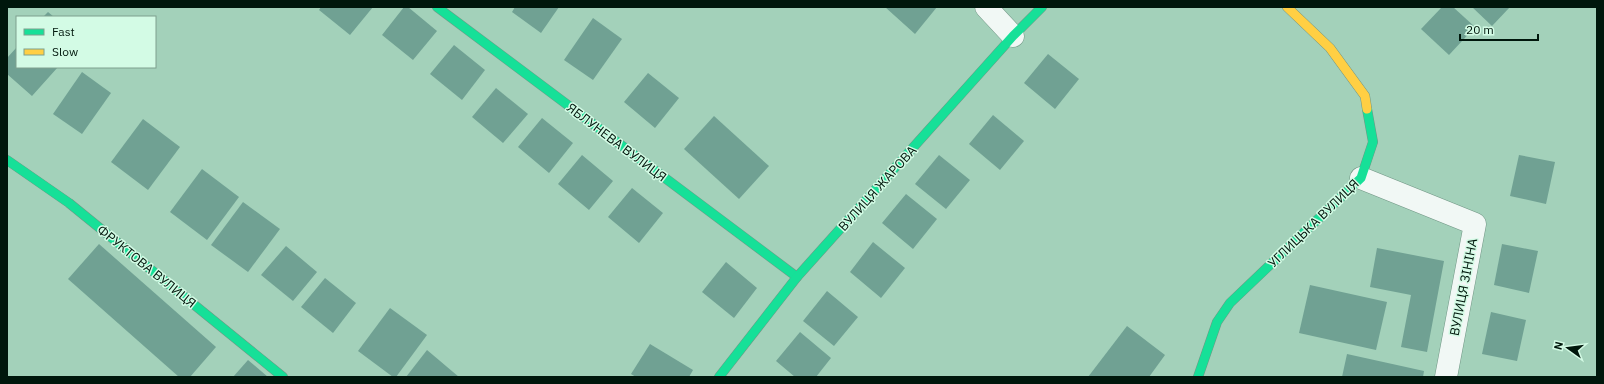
<svg xmlns="http://www.w3.org/2000/svg" width="1604" height="384" font-family="'IBM Plex Sans',sans-serif">
<style>
.building{fill:#70a193}
.lines{fill:none;stroke-linecap:round;stroke-linejoin:round}
.street-casing{stroke:#719685;stroke-width:23}
.fast-casing{stroke:#719685;stroke-width:10}
.slow-casing{stroke:#719685;stroke-width:10}
.street{stroke:#f1f8f5;stroke-width:22}
.fast{stroke:#16e098;stroke-width:9}
.slow{stroke:#ffcf43;stroke-width:9}
.labels{text-anchor:middle;stroke-width:3;stroke-linejoin:round;paint-order:stroke}
.street-label{font-size:13px;fill:#00170c;stroke:#d3fbe5}
</style>
<rect width="100%" height="100%" fill="#a3d1ba"/>
<g class="building">
<path d="M 321,7 L 373,7 L 350,35 L 319,10 Z"/>
<path d="M 404,7 L 408,7 L 437,31 L 413,60 L 382,35 Z"/>
<path d="M 515,7 L 559,7 L 541,33 L 512,12 Z"/>
<path d="M 885,7 L 937,7 L 915,34 Z"/>
<path d="M 1442,7 L 1453,7 L 1475,27 L 1449,55 L 1421,29 Z"/>
<path d="M 1472,7 L 1510,7 L 1492,26 Z"/>
<path d="M 48,12 L 54,17 L 43,17 Z"/>
<path d="M 593,18 L 622,39 L 593,80 L 564,60 Z"/>
<path d="M 454,45 L 485,70 L 462,100 L 430,74 Z"/>
<path d="M 17,47 L 17,67 L 58,67 L 32,96 L 7,74 L 7,58 Z"/>
<path d="M 1048,54 L 1079,79 L 1055,109 L 1024,83 Z"/>
<path d="M 82,72 L 111,93 L 82,134 L 53,114 Z"/>
<path d="M 648,73 L 679,98 L 655,128 L 624,102 Z"/>
<path d="M 496,88 L 528,114 L 503,143 L 472,117 Z"/>
<path d="M 993,115 L 1024,141 L 1000,170 L 969,144 Z"/>
<path d="M 714,116 L 769,166 L 739,199 L 684,149 Z"/>
<path d="M 542,118 L 573,143 L 549,173 L 518,147 Z"/>
<path d="M 143,119 L 180,147 L 148,190 L 111,162 Z"/>
<path d="M 582,155 L 613,181 L 589,210 L 558,184 Z"/>
<path d="M 939,155 L 970,180 L 946,209 L 915,184 Z"/>
<path d="M 1519,155 L 1555,162 L 1546,204 L 1510,196 Z"/>
<path d="M 202,169 L 239,197 L 207,240 L 170,212 Z"/>
<path d="M 632,188 L 663,213 L 639,243 L 608,217 Z"/>
<path d="M 906,194 L 937,219 L 913,249 L 882,223 Z"/>
<path d="M 243,202 L 280,229 L 248,272 L 211,245 Z"/>
<path d="M 873,242 L 905,268 L 881,298 L 850,272 Z"/>
<path d="M 99,244 L 216,347 L 190,377 L 179,377 L 68,279 Z"/>
<path d="M 1502,244 L 1538,251 L 1529,293 L 1494,285 Z"/>
<path d="M 286,246 L 317,272 L 293,301 L 261,275 Z"/>
<path d="M 1377,248 L 1444,261 L 1427,352 L 1401,347 L 1411,295 L 1370,287 Z"/>
<path d="M 726,262 L 757,288 L 734,318 L 702,292 Z"/>
<path d="M 325,278 L 356,303 L 333,333 L 301,307 Z"/>
<path d="M 1310,285 L 1387,302 L 1376,350 L 1299,333 Z"/>
<path d="M 827,291 L 858,317 L 834,346 L 803,321 Z"/>
<path d="M 390,308 L 427,335 L 396,377 L 393,377 L 358,351 Z"/>
<path d="M 1491,312 L 1526,320 L 1517,361 L 1482,354 Z"/>
<path d="M 1127,326 L 1165,355 L 1149,377 L 1088,377 Z"/>
<path d="M 800,332 L 831,358 L 816,377 L 795,377 L 776,361 Z"/>
<path d="M 650,344 L 693,370 L 689,377 L 636,377 L 631,374 Z"/>
<path d="M 427,350 L 459,377 L 406,377 Z"/>
<path d="M 1347,354 L 1424,371 L 1423,377 L 1342,377 Z"/>
<path d="M 248,360 L 268,377 L 233,377 Z"/>
</g>
<g class="lines">
<defs>
<g id="street">
<path d="M 986,7 L 1013,36"/>
<path d="M 1361,178 L 1475,224 L 1446,377"/>
</g>
<g id="fast">
<path d="M 437,7 L 797,277"/>
<path d="M 7,160 L 69,203 L 283,377"/>
<path d="M 719,377 L 797,277 L 1013,36 L 1042,7"/>
<path d="M 1198,377 L 1217,322 L 1230,303 L 1361,178 L 1373,142 L 1367,109"/>
</g>
<path id="slow" d="M 1287,7 L 1330,48 L 1365,96 L 1367,109"/>
</defs>
<use href="#street" class="street-casing"/>
<use href="#fast" class="fast-casing"/>
<use href="#slow" class="slow-casing"/>
<use href="#street" class="street"/>
<use href="#fast" class="fast"/>
<use href="#slow" class="slow"/>
</g>
<g class="labels">
<g class="street-label">
<text transform="translate(617 142) rotate(37)" y="5">ЯБЛУНЕВА ВУЛИЦЯ</text>
<text transform="translate(877 188) rotate(-48)" y="5">ВУЛИЦЯ ЖАРОВА</text>
<text transform="translate(1313 223) rotate(-44)" y="5">УГЛИЦЬКА ВУЛИЦЯ</text>
<text transform="translate(147 266) rotate(39)" y="5">ФРУКТОВА ВУЛИЦЯ</text>
<text transform="translate(1463 287) rotate(-79)" y="5">ВУЛИЦЯ ЗІНІНА</text>
</g>
</g>
<rect width="1604" height="384" fill="none" stroke="#00170c" stroke-width="16"/>
<rect x="16" y="16" width="140" height="52" fill="#d3fbe5" stroke="#7fa08e"/>
<rect x="24" y="29" width="20" height="6" fill="#16e098" stroke="#7fa08e"/>
<text x="52" y="36" font-size="12" fill="#00170c">Fast</text>
<rect x="24" y="49" width="20" height="6" fill="#ffcf43" stroke="#7fa08e"/>
<text x="52" y="56" font-size="12" fill="#00170c">Slow</text>
<g transform="translate(1568 348) rotate(284)" stroke="#d3fbe5" stroke-width="3" paint-order="stroke">
<path d="M0-3L7 15L0 10L-7 15Z" fill="#00170c"/>
<text y="-6" font-size="11" font-weight="bold" text-anchor="middle" fill="#00170c">N</text>
</g>
<path d="M1460 34v6h78v-6" fill="none" stroke="#00170c" stroke-width="2"/>
<text x="1466" y="34" font-size="12" fill="#00170c" stroke="#d3fbe5" stroke-width="3" paint-order="stroke">20 m</text>
</svg>
